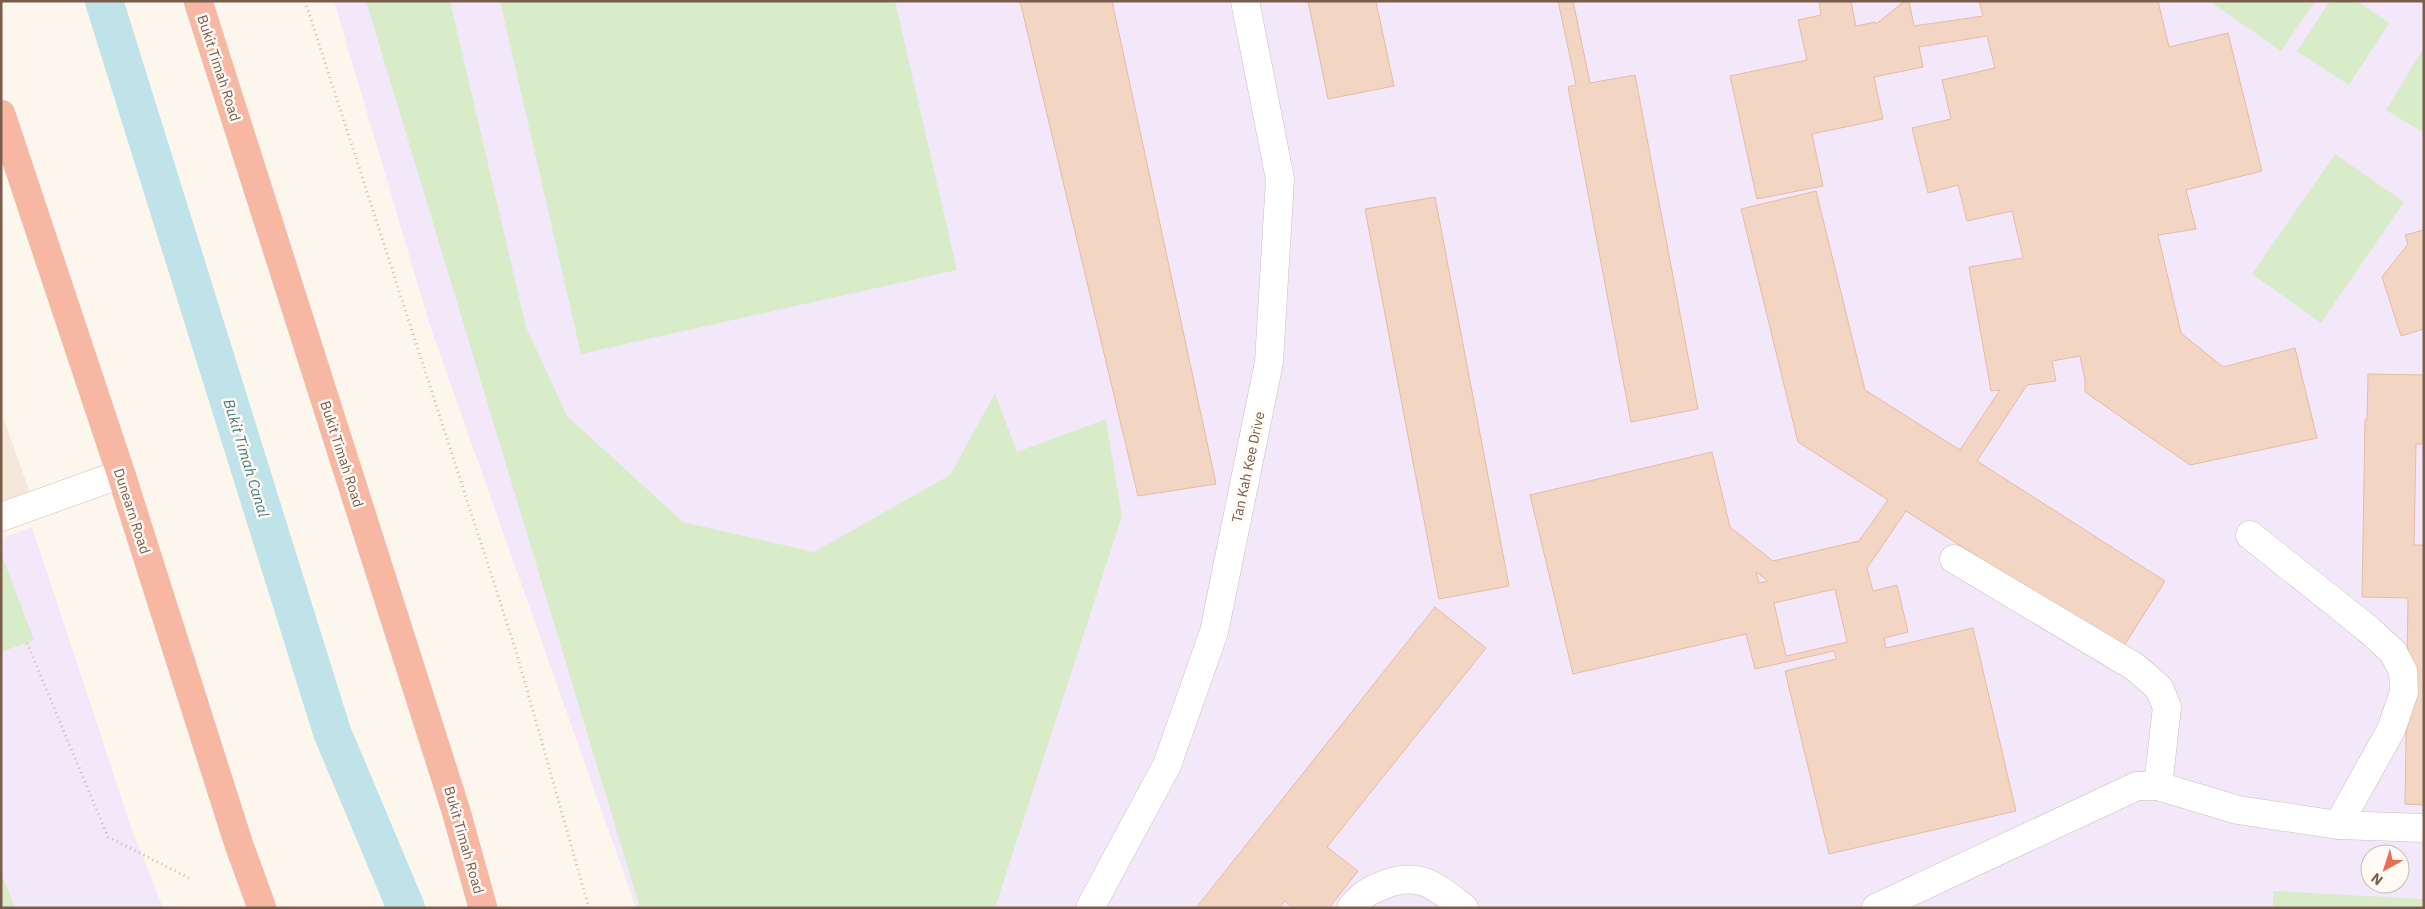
<svg xmlns="http://www.w3.org/2000/svg" width="2425" height="909" font-family="'IBM Plex Sans',sans-serif">
<style>
.residential{fill:#f5e8da}
.education{fill:#f3e8fa;fill-rule:evenodd}
.green{fill:#d8ecc9}
.lines{fill:none;stroke-linecap:round;stroke-linejoin:round}
.canal{stroke:#bfe3e8;stroke-width:38}
.building{fill:#f3d5c3;stroke:#e6bba3;fill-rule:evenodd}
.minor-casing{stroke:#d1beb0;stroke-width:29}
.highway-casing{stroke:#dad1cd;stroke-width:29}
.path{stroke:#d9b8a5;stroke-width:3;stroke-dasharray:1 4;stroke-linecap:butt}
.minor{stroke:#fff;stroke-width:28}
.highway{stroke:#f7b7a3;stroke-width:28}
.labels{text-anchor:middle;stroke-width:5;stroke-linejoin:round;paint-order:stroke}
.street-label{font-size:14px;fill:#7a5c4d;stroke:#fffaf3}
.water-label{font-size:15px;font-style:italic;fill:#437c86;stroke:#fffaf3}
</style>
<rect width="100%" height="100%" fill="#fdf6ec"/>
<path class="residential" d="M 1,411 L 30,493 L 1,503 Z"/>
<g class="education">
<path d="M 334,1 L 2424,1 L 2424,908 L 636,908 L 430,326 ZM 2370,854 L 2400,854 L 2400,884 L 2370,884 Z"/>
<path d="M 32,527 L 131,827 L 163,908 L 1,908 L 1,538 Z"/>
</g>
<g class="green">
<path d="M 366,1 L 450,1 L 526,327 L 567,416 L 683,522 L 814,552 L 950,475 L 995,393 L 1017,452 L 1106,419 L 1122,516 L 995,908 L 640,908 Z"/>
<path d="M 500,1 L 895,1 L 957,270 L 581,354 Z"/>
<path d="M 2214,1 L 2315,1 L 2281,51 L 2212,3 Z"/>
<path d="M 2330,1 L 2357,1 L 2389,23 L 2349,85 L 2297,51 Z"/>
<path d="M 2424,47 L 2424,133 L 2386,110 Z"/>
<path d="M 2335,154 L 2404,202 L 2321,323 L 2252,274 Z"/>
<path d="M 1,553 L 34,640 L 1,652 Z"/>
<path d="M 1,872 L 15,908 L 1,908 Z"/>
<path d="M 2273,891 L 2424,899 L 2424,908 L 2273,908 Z"/>
</g>
<g class="lines">
<path class="canal" d="M 104,1 L 332,732 L 406,908"/>
</g>
<g class="building">
<path d="M 1020,1 L 1112,1 L 1216,484 L 1138,496 Z"/>
<path d="M 1308,1 L 1378,1 L 1376,2 L 1394,86 L 1328,99 Z"/>
<path d="M 1558,1 L 1573,1 L 1590,83 L 1635,75 L 1698,409 L 1631,422 L 1568,87 L 1576,85 Z"/>
<path d="M 1819,1 L 1851,1 L 1856,26 L 1875,22 L 1876,24 L 1905,1 L 1909,1 L 1914,26 L 1983,16 L 1979,1 L 2158,1 L 2169,47 L 2228,33 L 2262,171 L 2186,190 L 2196,229 L 2158,235 L 2181,333 L 2223,367 L 2295,348 L 2317,438 L 2190,465 L 2085,392 L 2085,379 L 2080,356 L 2052,361 L 2056,381 L 2027,385 L 1977,461 L 2165,581 L 2122,649 L 1906,511 L 1867,568 L 1873,591 L 1897,585 L 1908,632 L 1884,638 L 1886,648 L 1973,628 L 2016,811 L 1829,854 L 1785,671 L 1836,659 L 1834,651 L 1755,669 L 1746,634 L 1573,674 L 1530,495 L 1712,452 L 1730,527 L 1773,561 L 1859,541 L 1888,500 L 1798,442 L 1741,209 L 1816,191 L 1865,390 L 1960,450 L 2000,390 L 1991,391 L 1969,267 L 2023,258 L 2012,211 L 1967,221 L 1958,185 L 1928,193 L 1912,128 L 1951,119 L 1942,80 L 1995,68 L 1987,36 L 1919,47 L 1923,67 L 1874,77 L 1883,119 L 1812,134 L 1823,186 L 1757,199 L 1730,76 L 1807,60 L 1798,20 L 1821,15 ZM 1756,572 L 1768,581 L 1759,583 ZM 1835,589 L 1847,642 L 1786,656 L 1774,603 Z"/>
<path d="M 1435,197 L 1509,586 L 1439,599 L 1365,209 Z"/>
<path d="M 2424,230 L 2424,329 L 2401,336 L 2382,277 L 2408,244 L 2405,235 Z"/>
<path d="M 2368,374 L 2424,375 L 2424,444 L 2416,444 L 2414,545 L 2424,545 L 2424,805 L 2405,804 L 2408,598 L 2362,597 L 2365,420 L 2367,420 Z"/>
<path d="M 1435,607 L 1486,648 L 1327,847 L 1358,871 L 1329,908 L 1293,908 L 1285,901 L 1279,908 L 1196,908 Z"/>
</g>
<g class="lines">
<defs>
<g id="minor">
<path d="M 1,517 L 121,474"/>
<path d="M 2250,535 L 2368,629 L 2393,652 L 2403,671 L 2404,692 L 2391,730 L 2338,825"/>
<path d="M 1954,559 L 2135,667 L 2159,688 L 2167,707 L 2158,786"/>
<path d="M 1090,908 L 1167,765 L 1214,632 L 1269,362 L 1280,179 L 1245,1"/>
<path d="M 1351,908 C 1361,895 1372,889 1386,884 C 1421,871 1438,888 1464,908"/>
<path d="M 1876,908 L 2137,786 L 2158,786 L 2238,810 L 2338,825 L 2424,828"/>
</g>
<g id="highway">
<path d="M 198,1 L 456,811 L 483,908"/>
<path d="M 1,114 L 121,474 L 239,845 L 262,908"/>
</g>
</defs>
<use href="#minor" class="minor-casing"/>
<use href="#highway" class="highway-casing"/>
<g class="path">
<path d="M 305,1 L 516,651 L 589,908"/>
<path d="M 27,643 L 108,837 L 189,878"/>
</g>
<use href="#minor" class="minor"/>
<use href="#highway" class="highway"/>
</g>
<g class="labels">
<g class="street-label">
<text transform="translate(219 68) rotate(72)" y="5">Bukit Timah Road</text>
<text transform="translate(342 454) rotate(72)" y="5">Bukit Timah Road</text>
<text transform="translate(1248 467) rotate(-78)" y="5">Tan Kah Kee Drive</text>
<text transform="translate(132 511) rotate(72)" y="5">Dunearn Road</text>
<text transform="translate(464 840) rotate(74)" y="5">Bukit Timah Road</text>
</g>
<g class="water-label">
<text transform="translate(246 458) rotate(73)" y="5">Bukit Timah Canal</text>
</g>
</g>
<rect width="2425" height="909" fill="none" stroke="#7a5c4d" stroke-width="5"/>
<g transform="translate(2385 869) rotate(219)"><circle r="24" fill="#fffaf3" stroke="#cabbb1"/>
<path d="M0-4L9 19L0 12L-9 19Z" fill="#e76f51"/>
<text y="-8" font-size="14" font-weight="bold" text-anchor="middle" fill="#7a5c4d">N</text>
</g>
</svg>
